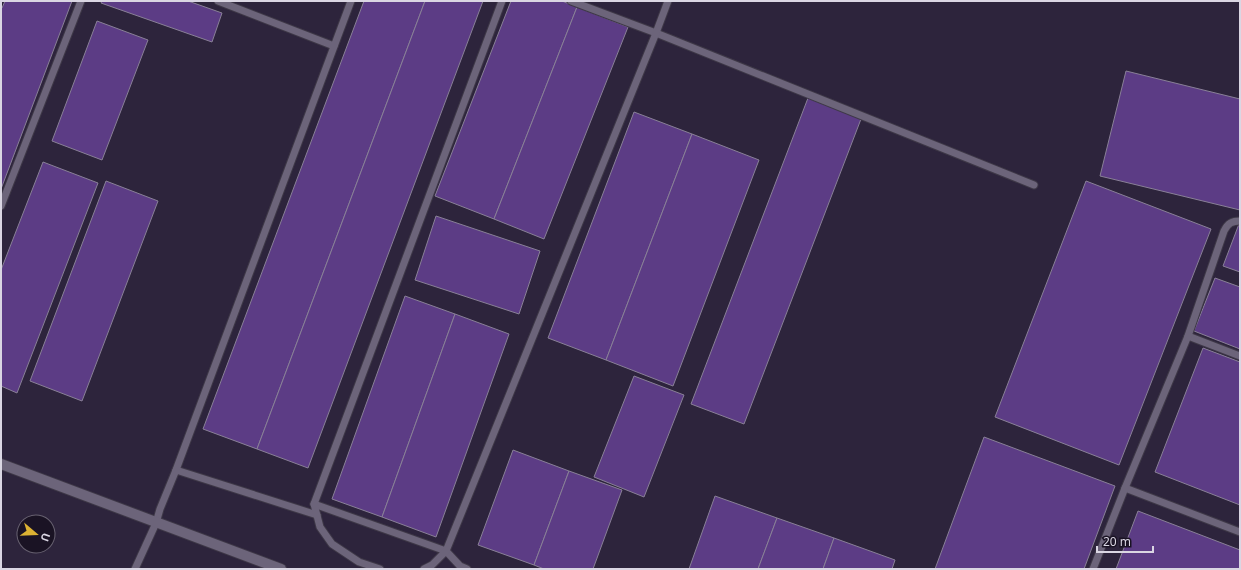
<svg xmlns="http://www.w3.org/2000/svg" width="1241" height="570" font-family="'Noto Sans',sans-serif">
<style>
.built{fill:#2d243c;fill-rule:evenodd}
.building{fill:#5c3c85;stroke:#898097}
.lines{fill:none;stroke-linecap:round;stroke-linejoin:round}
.service-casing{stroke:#3e3847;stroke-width:9}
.minor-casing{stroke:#3e3847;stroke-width:12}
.service{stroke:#6c647a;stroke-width:7}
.minor{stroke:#6c647a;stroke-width:10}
</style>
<rect width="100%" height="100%" fill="#231c2e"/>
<path class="built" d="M 1,1 L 1240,1 L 1240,569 L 1,569 ZM 24,522 L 48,522 L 48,546 L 24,546 Z"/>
<g class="building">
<path d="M 5,1 L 72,1 L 1,189 L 1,8 L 2,8 Z"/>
<path d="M 102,1 L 188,1 L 222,13 L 212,42 L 101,3 Z"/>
<path d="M 364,1 L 425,1 L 257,449 L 203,429 Z"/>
<path d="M 425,1 L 483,1 L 308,468 L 257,449 Z"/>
<path d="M 511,1 L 562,1 L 577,7 L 494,219 L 435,196 Z"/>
<path d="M 577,7 L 628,27 L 544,239 L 494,219 Z"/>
<path d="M 97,21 L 148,40 L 102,160 L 52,141 Z"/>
<path d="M 1126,71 L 1240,99 L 1240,210 L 1100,176 Z"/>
<path d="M 808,98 L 861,119 L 744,424 L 691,404 Z"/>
<path d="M 634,112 L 692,134 L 606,360 L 548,338 Z"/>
<path d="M 692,134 L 759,160 L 673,386 L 606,360 Z"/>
<path d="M 43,162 L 98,183 L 17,393 L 1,386 L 1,270 Z"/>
<path d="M 106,181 L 158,201 L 82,401 L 30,381 Z"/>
<path d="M 1086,181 L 1211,229 L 1119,465 L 995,417 Z"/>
<path d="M 436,216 L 540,251 L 519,314 L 415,280 Z"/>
<path d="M 1239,224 L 1240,224 L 1240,272 L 1223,266 Z"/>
<path d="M 1215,278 L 1240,287 L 1240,349 L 1194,331 Z"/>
<path d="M 405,296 L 455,314 L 382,517 L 332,499 Z"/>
<path d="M 455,314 L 509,334 L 436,537 L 382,517 Z"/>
<path d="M 1203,348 L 1240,362 L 1240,505 L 1155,472 Z"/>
<path d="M 634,376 L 684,395 L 644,497 L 594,477 Z"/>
<path d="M 984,437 L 1115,486 L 1084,569 L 935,569 Z"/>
<path d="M 513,450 L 569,471 L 534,565 L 478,545 Z"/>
<path d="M 569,471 L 622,490 L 593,569 L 544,569 L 534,565 Z"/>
<path d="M 715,496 L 777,518 L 758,569 L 689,569 Z"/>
<path d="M 1138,511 L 1240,550 L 1240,569 L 1116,569 Z"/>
<path d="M 777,518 L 834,538 L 823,569 L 758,569 Z"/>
<path d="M 834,538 L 895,560 L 892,569 L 823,569 Z"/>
</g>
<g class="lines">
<defs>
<g id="service">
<path d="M 218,1 L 334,46"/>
<path d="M 571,1 L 656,33 L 1034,185"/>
<path d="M 1,206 L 81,1"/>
<path d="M 1188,336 L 1240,356"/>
<path d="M 176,470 L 317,515"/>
<path d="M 1125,488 L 1240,532"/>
<path d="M 314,504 L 446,551 L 460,566 L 467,569"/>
<path d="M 135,569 L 156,523 L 160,509 L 176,470 L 351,1"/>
<path d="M 380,569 L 359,562 L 332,544 L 320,527 L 314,504 L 502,1"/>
<path d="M 424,569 L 432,565 L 446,551 L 656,33 L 668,1"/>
<path d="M 1093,569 L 1125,488 L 1188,336 L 1224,231 C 1228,223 1232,221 1240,221"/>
</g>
<path id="minor" d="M 1,464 L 281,569"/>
</defs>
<use href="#service" class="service-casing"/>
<use href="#minor" class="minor-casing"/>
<use href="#service" class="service"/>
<use href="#minor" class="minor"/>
</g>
<rect width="1241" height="570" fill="none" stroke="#dad6e3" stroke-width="4"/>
<g transform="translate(36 534) rotate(109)"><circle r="19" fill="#1a1324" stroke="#676170"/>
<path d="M0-3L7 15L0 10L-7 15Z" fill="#dcb233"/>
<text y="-6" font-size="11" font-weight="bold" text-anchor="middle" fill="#dad6e3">U</text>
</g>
<path d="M1097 546v6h56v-6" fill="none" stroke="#dad6e3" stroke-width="2"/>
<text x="1103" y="546" font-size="12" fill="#dad6e3" stroke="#1a1324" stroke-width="3" paint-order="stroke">20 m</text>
</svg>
